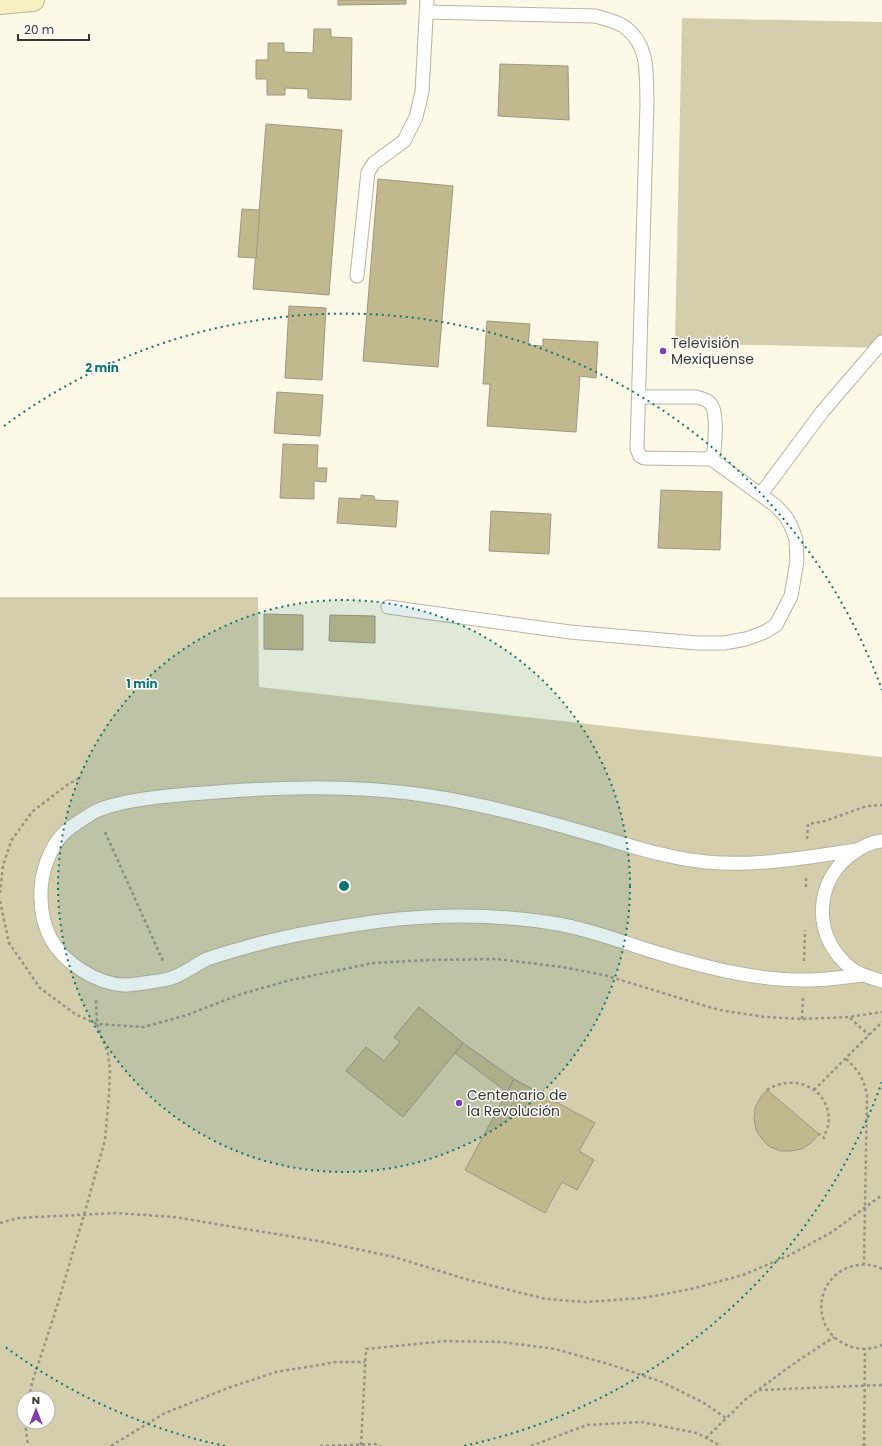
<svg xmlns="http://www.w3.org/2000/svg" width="882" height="1446" font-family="Poppins,sans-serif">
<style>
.green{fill:#d5ceac;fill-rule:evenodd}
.building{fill:#c2b88e;stroke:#9b9785}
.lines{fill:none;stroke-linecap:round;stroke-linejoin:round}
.service-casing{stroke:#b8b4a2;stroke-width:15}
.secondary-casing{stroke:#b8b4a2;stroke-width:24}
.path{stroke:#949285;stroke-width:2.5;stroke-dasharray:3 3;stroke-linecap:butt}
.service{stroke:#fff;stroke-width:13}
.secondary{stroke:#f9f0c1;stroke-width:22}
.ring{fill:none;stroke:#0f766e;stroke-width:2;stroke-dasharray:2 4}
.poi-dot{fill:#803eb3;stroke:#fff;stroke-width:1.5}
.labels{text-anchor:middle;stroke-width:3;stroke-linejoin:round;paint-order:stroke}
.poi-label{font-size:14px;fill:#393830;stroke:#fff;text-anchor:start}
.centre{fill:#0f766e;stroke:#fff;stroke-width:2}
.ring-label{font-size:12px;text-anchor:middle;font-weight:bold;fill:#0f766e;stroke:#fff;stroke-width:3;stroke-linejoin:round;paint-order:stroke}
</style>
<rect width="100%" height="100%" fill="#fdf9e6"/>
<g class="green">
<path d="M 682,18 L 882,22 L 882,348 L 675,343 Z"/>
<path d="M 0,597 L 258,597 L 259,687 L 882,757 L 882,1446 L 0,1446 ZM 24,1398 L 48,1398 L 48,1422 L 24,1422 Z"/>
</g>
<g class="building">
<path d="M 338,0 L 406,0 L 406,4 L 338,5 Z"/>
<path d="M 314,29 L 331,29 L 331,37 L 352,38 L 351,100 L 308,98 L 308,89 L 285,88 L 285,95 L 267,95 L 267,79 L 256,79 L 256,60 L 268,60 L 268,43 L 284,43 L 284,52 L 313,53 Z"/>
<path d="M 500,64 L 568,66 L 569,120 L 498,116 Z"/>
<path d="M 266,124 L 342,130 L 329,295 L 253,289 Z"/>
<path d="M 378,179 L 453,186 L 438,367 L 363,361 Z"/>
<path d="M 242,209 L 260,210 L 256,258 L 238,257 Z"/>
<path d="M 289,306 L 326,308 L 322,380 L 285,378 Z"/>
<path d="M 487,321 L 530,324 L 528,345 L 543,346 L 543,339 L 598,342 L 596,378 L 580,376 L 576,432 L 487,426 L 490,384 L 483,384 Z"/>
<path d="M 277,392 L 323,395 L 320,436 L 274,433 Z"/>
<path d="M 283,444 L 318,445 L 317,468 L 327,468 L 326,482 L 314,481 L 314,499 L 280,498 Z"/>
<path d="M 661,490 L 722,492 L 720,550 L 658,548 Z"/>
<path d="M 361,495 L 374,496 L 375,500 L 398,501 L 396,527 L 337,523 L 339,498 L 361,499 Z"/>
<path d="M 491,511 L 551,514 L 549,554 L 489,551 Z"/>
<path d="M 264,614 L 303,615 L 303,650 L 264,649 Z"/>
<path d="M 330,615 L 375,616 L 375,643 L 329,641 Z"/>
<path d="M 419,1007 L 463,1043 L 403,1117 L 346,1071 L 366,1047 L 384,1061 L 400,1042 L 394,1037 Z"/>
<path d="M 463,1043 L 514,1079 L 507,1092 L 455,1053 Z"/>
<path d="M 514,1079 L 595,1123 L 579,1151 L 594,1160 L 577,1190 L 562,1182 L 545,1213 L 465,1170 Z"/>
<path d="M 767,1090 L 819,1134 L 811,1143 L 802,1149 L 791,1151 L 781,1151 L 770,1147 L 762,1139 L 756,1130 L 754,1119 L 755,1108 L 760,1098 Z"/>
</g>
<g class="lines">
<defs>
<g id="service">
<path d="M 427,12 L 595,16 C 605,19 617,21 626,28 C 650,46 646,77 647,103 L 637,449 L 640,456 L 644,458 L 707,459 L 713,455 L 714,452 C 715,440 718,411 710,403 C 706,399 701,398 696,397 L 639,397"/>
<path d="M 357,276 L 368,172 L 374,163 L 404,141 L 416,117 L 422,92 L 427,0"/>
<path d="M 761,494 L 822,412 L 882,342"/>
<path d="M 388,607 L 570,632 L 697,643 L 724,643 L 746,639 L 765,632 L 776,625 L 791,596 L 797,561 L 796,539 L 791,526 L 786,517 L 776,506 L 710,458"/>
<path d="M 882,841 C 870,842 858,849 849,856 C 816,883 813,931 844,962 C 854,973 868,977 882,981"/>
<path d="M 857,850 C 808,857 756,867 706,862 C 665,858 626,844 586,833 C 535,818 482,804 430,796 C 351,784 270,787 190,794 C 164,796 118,800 94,812 C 86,817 72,826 65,832 C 49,847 40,875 41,897 C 41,912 44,926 51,939 C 64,963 97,984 124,985 C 132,985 160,981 168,979 C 182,976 194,965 207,959 C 221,954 236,950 250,946 C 293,934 337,927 381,921 C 439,914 500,914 558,924 C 593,930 627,944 661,954 C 708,968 759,981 809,980 C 827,980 845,977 862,975"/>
</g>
<path id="secondary" d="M 0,3 L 33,0"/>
</defs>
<use href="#service" class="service-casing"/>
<use href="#secondary" class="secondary-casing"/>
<g class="path">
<path d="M 105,832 L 163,961"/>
<path d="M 807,839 L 808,824 L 825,821 L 867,806 L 882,805"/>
<path d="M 806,887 L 806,876"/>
<path d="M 0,893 L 3,866 L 11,841 L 32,812 L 67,785 L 81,777"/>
<path d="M 0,901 L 9,943 L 40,988 L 75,1014 L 97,1024 L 144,1027 L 187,1015 L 241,994 L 291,980 L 373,963 L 429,960 L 497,959 L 562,967 L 604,975 L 719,1010 L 765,1017 L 802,1019 L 849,1017 L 882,1012"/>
<path d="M 804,961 L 805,930"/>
<path d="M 850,1018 L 869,1035"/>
<path d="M 802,1019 L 803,998"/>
<path d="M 846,1059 C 859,1071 863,1077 867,1095 L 864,1264"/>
<path d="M 767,1090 C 796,1071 834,1091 828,1126 C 827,1130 825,1134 824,1138 L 819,1134"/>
<path d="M 814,1090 L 882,1022"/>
<path d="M 0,1223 L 18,1218 L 116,1213 L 174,1217 L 324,1242 L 394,1257 L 469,1280 L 546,1299 L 586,1302 L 643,1298 L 691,1289 L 743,1275 L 790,1255 L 832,1232 L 882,1195"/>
<path d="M 882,1269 C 875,1265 866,1264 858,1265 C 816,1271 807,1328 847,1345 C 857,1350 871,1350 882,1345"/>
<path d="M 759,1390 L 882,1385"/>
<path d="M 29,1398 L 32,1383 L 54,1316 L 84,1215 L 105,1140 L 109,1095 L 110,1069 L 108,1054 L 97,1024 L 96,999"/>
<path d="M 25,1422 L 28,1446"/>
<path d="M 706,1438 L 746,1399 L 796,1362 L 834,1337"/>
<path d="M 361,1445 L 366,1349 L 446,1341 L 502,1342 L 555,1349 L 612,1365 L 662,1382 L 704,1403 L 726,1418"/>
<path d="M 111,1446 L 165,1413 L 228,1388 L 276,1372 L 337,1362 L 365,1362"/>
<path d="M 320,1446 L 375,1444 L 381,1446"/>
<path d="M 531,1446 L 587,1425 L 641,1422 L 697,1433 L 721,1446"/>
<path d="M 864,1446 L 865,1349"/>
</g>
<use href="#service" class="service"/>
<use href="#secondary" class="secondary"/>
</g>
<circle cx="344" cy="886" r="286" fill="#0f766e" fill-opacity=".12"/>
<g class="ring">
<circle cx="344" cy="886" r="286"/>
<path d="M882 1082A572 572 0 0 1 463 1446M225 1446A572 572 0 0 1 4 1346M4 426A572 572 0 0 1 882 690"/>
</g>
<g class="poi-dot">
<circle cx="663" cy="351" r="4"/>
<circle cx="459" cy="1103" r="4"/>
</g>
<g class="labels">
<g class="poi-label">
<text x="671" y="348">Televisión<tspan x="671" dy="16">Mexiquense</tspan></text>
<text x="467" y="1100">Centenario de<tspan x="467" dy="16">la Revolución</tspan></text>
</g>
</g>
<circle cx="344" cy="886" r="6" class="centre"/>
<g class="ring-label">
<text x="102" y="372">2 min</text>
<text x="142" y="688">1 min</text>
</g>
<g transform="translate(36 1410)"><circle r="19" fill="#ffffff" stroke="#b0afac"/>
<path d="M0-3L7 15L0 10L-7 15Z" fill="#803eb3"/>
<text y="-6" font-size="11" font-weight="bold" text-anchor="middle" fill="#393830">N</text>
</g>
<path d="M18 34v6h71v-6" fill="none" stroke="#393830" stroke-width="2"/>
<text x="24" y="34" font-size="12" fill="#393830" stroke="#ffffff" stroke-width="3" paint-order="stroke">20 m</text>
</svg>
